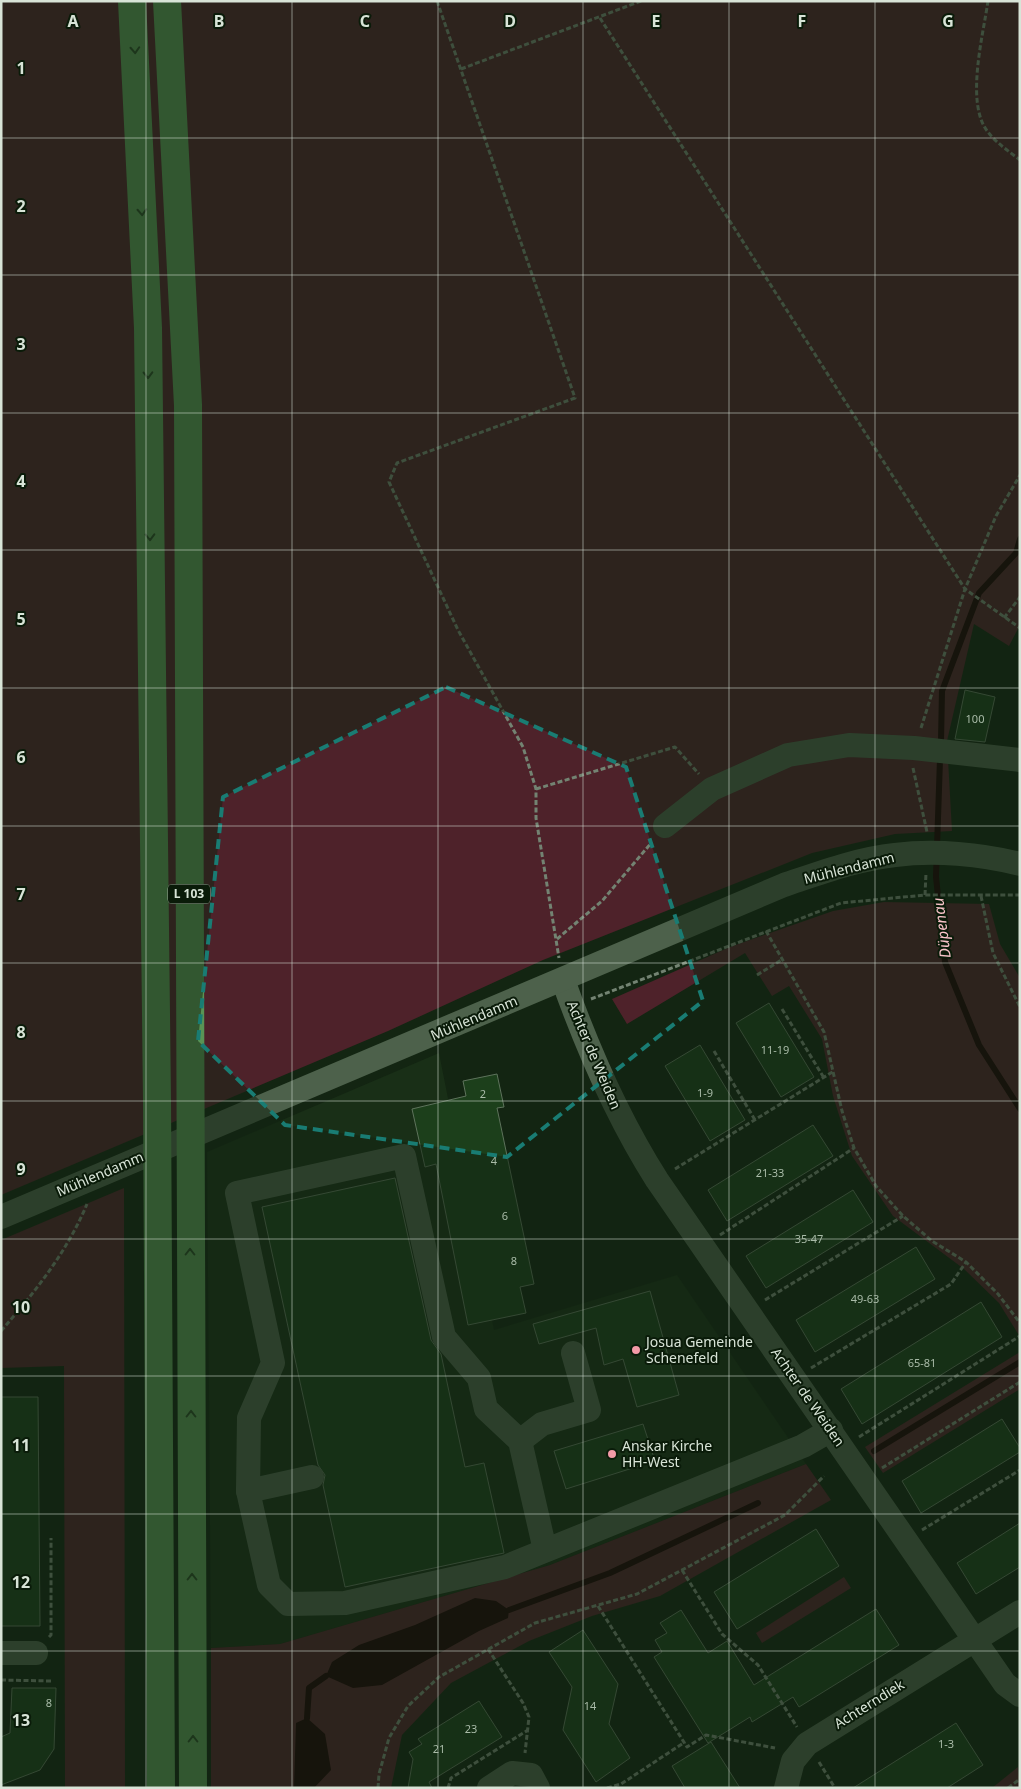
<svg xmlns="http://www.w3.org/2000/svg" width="1021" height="1789" font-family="'Noto Sans',sans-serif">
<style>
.built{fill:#192f17}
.green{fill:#4e222a}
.water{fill:#1b0005}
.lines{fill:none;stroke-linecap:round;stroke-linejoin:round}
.stream{stroke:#1b0005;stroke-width:6}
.building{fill:#1c3f1b;stroke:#5e735c}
.path{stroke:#738372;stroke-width:3;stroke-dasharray:5 2.5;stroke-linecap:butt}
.minor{stroke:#4d614b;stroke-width:24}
.highway{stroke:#599455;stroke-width:28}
.oneway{stroke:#2a4b27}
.marked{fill:none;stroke:#197c73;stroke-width:4;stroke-dasharray:10 6;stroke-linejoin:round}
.grid{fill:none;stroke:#d8e4d7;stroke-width:1;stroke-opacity:0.55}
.poi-dot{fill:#f39aa7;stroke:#0a1b09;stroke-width:2}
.labels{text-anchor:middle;stroke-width:4;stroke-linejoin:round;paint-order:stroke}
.number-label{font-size:11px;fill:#a9bba8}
.shield{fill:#0a1b09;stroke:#9aa899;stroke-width:1}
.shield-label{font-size:12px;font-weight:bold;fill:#d8e4d7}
.street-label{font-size:14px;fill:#d8e4d7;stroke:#0a1b09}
.poi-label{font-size:14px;fill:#d8e4d7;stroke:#0a1b09;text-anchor:start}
.water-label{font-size:15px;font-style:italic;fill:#f8c3c9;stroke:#0a1b09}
.grid-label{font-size:16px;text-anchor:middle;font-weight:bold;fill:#d8e4d7;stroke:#0a1b09;stroke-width:4;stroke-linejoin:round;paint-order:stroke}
</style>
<rect width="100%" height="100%" fill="#132512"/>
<path class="built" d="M 439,1053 L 494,1330 L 677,1275 L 806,1464 L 550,1565 L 280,1644 L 211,1648 L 207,1152 Z"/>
<g class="green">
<path d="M 1,1 L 1020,1 L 1020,625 L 1009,646 L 974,624 L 947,741 L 952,831 L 895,834 L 812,853 L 543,960 L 388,1031 L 1,1195 Z"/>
<path d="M 884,902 L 989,904 L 1000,944 L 1020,978 L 1020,1337 L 999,1303 L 964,1269 L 893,1216 L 852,1156 L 833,1096 L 822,1039 L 789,986 L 772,996 L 745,953 L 627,1024 L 612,999 L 730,947 L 833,911 Z"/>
<path d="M 124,1188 L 125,1788 L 65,1788 L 64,1366 L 1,1368 L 1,1240 Z"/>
<path d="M 1020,1352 L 1020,1389 L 883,1473 L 865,1447 Z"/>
<path d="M 806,1464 L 831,1500 L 660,1596 L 592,1616 L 529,1641 L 451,1683 L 402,1735 L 391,1788 L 211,1788 L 211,1648 L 280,1644 L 550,1565 Z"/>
<path d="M 844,1577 L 851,1588 L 762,1643 L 756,1633 Z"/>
<path d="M 1018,1767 L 1020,1788 L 992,1788 Z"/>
</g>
<g class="water">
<path d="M 475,1598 L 496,1601 L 509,1610 L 508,1618 L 479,1631 L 382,1685 L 353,1688 L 326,1676 L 332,1662 L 359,1645 L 415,1625 Z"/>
<path d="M 307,1718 L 325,1734 L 331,1770 L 314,1788 L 294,1788 L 296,1723 Z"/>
</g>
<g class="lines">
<g class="stream">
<path d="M 941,741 L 942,691 L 979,593 L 1016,553 L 1020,539"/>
<path d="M 940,759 L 936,877 L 945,962 L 979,1045 L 1020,1109"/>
<path d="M 874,1451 L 1020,1362"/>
<path d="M 509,1610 L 610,1573 L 758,1503"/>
<path d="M 307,1718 L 309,1688 L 326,1676"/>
</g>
</g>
<g class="building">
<path d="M 965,690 L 995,697 L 985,742 L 955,739 Z"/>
<path d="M 769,1003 L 814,1077 L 781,1097 L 736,1023 Z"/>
<path d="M 700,1045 L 745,1120 L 710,1141 L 665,1066 Z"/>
<path d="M 497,1074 L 504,1107 L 497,1108 L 534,1284 L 520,1287 L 526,1313 L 468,1325 L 436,1164 L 425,1167 L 412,1109 L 466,1096 L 463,1081 Z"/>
<path d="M 813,1125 L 833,1156 L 727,1221 L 708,1190 Z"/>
<path d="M 395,1178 L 431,1340 L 441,1354 L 465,1467 L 484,1463 L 504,1553 L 345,1587 L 323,1485 L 325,1475 L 318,1465 L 262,1207 Z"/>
<path d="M 853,1190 L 873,1222 L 766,1288 L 746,1256 Z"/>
<path d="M 916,1247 L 935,1279 L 815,1352 L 796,1320 Z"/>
<path d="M 650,1291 L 679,1395 L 637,1407 L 623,1359 L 604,1365 L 596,1328 L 539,1344 L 533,1324 Z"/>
<path d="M 981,1302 L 1002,1337 L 862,1424 L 841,1389 Z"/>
<path d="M 1,1397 L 38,1397 L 40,1626 L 1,1626 Z"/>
<path d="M 1002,1419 L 1020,1448 L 1020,1452 L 921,1513 L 902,1481 Z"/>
<path d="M 643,1424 L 655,1461 L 566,1489 L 554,1451 Z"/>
<path d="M 1020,1523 L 1020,1567 L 976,1594 L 957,1563 Z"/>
<path d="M 816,1529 L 839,1566 L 737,1629 L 714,1592 Z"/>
<path d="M 876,1609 L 899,1645 L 799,1707 L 793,1697 L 752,1722 L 750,1717 L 708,1743 L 654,1657 L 662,1652 L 655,1640 L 667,1633 L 660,1623 L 681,1610 L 708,1653 L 727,1641 L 754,1685 Z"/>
<path d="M 583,1630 L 618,1684 L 609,1724 L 630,1758 L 596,1782 L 563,1730 L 572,1687 L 549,1652 Z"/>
<path d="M 12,1688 L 56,1688 L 54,1749 L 40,1770 L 1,1785 L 1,1737 L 10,1733 Z"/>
<path d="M 479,1701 L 502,1737 L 429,1782 L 432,1788 L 408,1788 L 413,1759 L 409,1752 L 422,1744 L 418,1739 Z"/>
<path d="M 956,1723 L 983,1765 L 947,1788 L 853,1788 Z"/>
<path d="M 711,1742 L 740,1788 L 685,1788 L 672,1766 Z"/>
</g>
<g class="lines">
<g class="path">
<path d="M 437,1 L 575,398 L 397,463 L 389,482 L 458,630 L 523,747 L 536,789 L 536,818 L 559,958"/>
<path d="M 988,1 C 983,36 965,104 988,132 C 996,143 1010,152 1020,160"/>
<path d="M 600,18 L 965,589 L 1020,628"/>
<path d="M 461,69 L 641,1"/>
<path d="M 1004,618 L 1020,597"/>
<path d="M 921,728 L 965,589 L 996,516 L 1020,475"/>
<path d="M 913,768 L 927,832"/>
<path d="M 536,789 L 675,747 L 699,774"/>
<path d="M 925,895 L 926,873"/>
<path d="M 981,896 L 993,953 L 1020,1007"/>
<path d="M 766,931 L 824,1032 L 842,1111 L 854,1148 L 876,1186 L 903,1216 L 932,1241 L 966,1262 L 998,1294 L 1020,1323"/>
<path d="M 557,939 L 602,901 L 652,842"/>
<path d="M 757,975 L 783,959"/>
<path d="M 591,999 L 841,903 L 925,895 L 1020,895"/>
<path d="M 782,1009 L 824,1078"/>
<path d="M 714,1051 L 755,1120"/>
<path d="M 675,1169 L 834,1071"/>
<path d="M 720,1235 L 854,1148"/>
<path d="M 765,1300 L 903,1216"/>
<path d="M 1,1331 C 35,1292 67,1252 87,1204"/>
<path d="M 811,1368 L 951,1284 L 966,1262"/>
<path d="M 859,1437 L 1020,1336"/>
<path d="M 882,1468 L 1020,1382"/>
<path d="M 922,1530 L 1020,1470"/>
<path d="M 682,1570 L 722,1634 L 758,1665 L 797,1727"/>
<path d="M 598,1606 L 687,1747 L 706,1735 L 775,1748"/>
<path d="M 49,1637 L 51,1635 L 51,1538"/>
<path d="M 488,1649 L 523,1703 L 529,1717 L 525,1753"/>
<path d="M 1,1680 L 52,1681"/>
<path d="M 819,1762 L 835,1788"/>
<path d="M 378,1788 L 379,1774 L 389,1738 L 408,1706 L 439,1677 L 535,1623 L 637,1594 L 785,1515 L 824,1476"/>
<path d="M 448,1788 L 451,1778 L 528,1730"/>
<path d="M 607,1788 L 621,1784 L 685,1742"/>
<path d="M 1008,1788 L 1020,1779"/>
</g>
<g class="minor">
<path d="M 665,826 L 712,789 L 788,755 L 849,745 L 914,748 L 1020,760"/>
<path d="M 563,980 C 588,1050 617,1117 657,1180 L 1005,1684 L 1020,1695"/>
<path d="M 1,1217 L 784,885 C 820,873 857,859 895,855 C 935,850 981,854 1020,864"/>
<path d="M 520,1441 L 542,1424 L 589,1410 L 573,1353"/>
<path d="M 248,1491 L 312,1477"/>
<path d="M 545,1550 L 520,1441 L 486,1409 L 479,1378 L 444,1337 L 404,1156 L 237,1193 L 273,1363 L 249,1418 L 248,1491 L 269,1585 L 288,1604 L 345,1603 L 505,1567 L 803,1446 L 831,1430"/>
<path d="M 1,1653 L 36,1653"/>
<path d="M 489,1788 L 512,1773 L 531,1775 L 538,1788"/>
<path d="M 786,1788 L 793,1761 L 807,1744 L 1020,1612"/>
</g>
<g class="highway">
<path d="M 132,1 L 148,328 L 157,1100 L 161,1788"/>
<path d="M 167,1 L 188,405 L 193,1788"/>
</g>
</g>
<defs><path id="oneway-chevron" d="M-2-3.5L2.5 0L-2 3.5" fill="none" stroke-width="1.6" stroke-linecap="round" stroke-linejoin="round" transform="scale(1.25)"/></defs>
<g class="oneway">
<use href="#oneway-chevron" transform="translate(135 50) rotate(87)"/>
<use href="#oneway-chevron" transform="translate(142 212) rotate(87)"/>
<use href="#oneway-chevron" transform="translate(148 375) rotate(89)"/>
<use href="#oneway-chevron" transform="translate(150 537) rotate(89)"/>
<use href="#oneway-chevron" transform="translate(190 1252) rotate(-90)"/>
<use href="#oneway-chevron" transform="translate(191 1414) rotate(-90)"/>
<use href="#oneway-chevron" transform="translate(192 1577) rotate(-90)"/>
<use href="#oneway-chevron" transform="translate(193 1739) rotate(-90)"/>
</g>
<path d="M0 0H1021V1789H0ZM 446,687 L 626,767 L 703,1001 L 507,1157 L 285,1125 L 198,1041 L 223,797 Z" fill="#132512" fill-opacity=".55" fill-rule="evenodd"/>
<path class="marked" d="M 446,687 L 626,767 L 703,1001 L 507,1157 L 285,1125 L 198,1041 L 223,797 Z"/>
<path class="grid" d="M 146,1 L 146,1788M 292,1 L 292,1788M 438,1 L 438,1788M 583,1 L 583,1788M 729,1 L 729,1788M 875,1 L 875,1788M 1,138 L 1020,138M 1,275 L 1020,275M 1,413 L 1020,413M 1,550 L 1020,550M 1,688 L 1020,688M 1,826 L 1020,826M 1,963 L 1020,963M 1,1101 L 1020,1101M 1,1239 L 1020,1239M 1,1376 L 1020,1376M 1,1514 L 1020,1514M 1,1651 L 1020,1651"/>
<g class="poi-dot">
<circle cx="636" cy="1350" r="5"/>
<circle cx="612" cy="1454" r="5"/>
</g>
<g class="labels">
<g class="number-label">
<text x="975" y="723">100</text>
<text x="775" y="1054">11-19</text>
<text x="705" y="1097">1-9</text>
<text x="483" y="1098">2</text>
<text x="494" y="1165">4</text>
<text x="770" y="1177">21-33</text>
<text x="505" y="1220">6</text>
<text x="809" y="1243">35-47</text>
<text x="514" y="1265">8</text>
<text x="865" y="1303">49-63</text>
<text x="922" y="1367">65-81</text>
<text x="49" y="1707">8</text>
<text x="590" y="1710">14</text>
<text x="471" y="1733">23</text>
<text x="946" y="1748">1-3</text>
<text x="439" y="1753">21</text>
</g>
<rect class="shield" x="168" y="884.5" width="42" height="19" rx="4"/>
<g class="shield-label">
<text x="189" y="898">L 103</text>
</g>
<g class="street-label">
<text transform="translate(849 868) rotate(-14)" y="5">Mühlendamm</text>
<text transform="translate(474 1018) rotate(-23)" y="5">Mühlendamm</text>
<text transform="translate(594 1055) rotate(67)" y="5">Achter de Weiden</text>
<text transform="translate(100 1174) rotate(-23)" y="5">Mühlendamm</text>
<text transform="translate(808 1397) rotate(55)" y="5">Achter de Weiden</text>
<text transform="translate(869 1704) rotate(-32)" y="5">Achterndiek</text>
</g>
<g class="poi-label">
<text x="646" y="1347">Josua Gemeinde<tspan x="646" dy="16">Schenefeld</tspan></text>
<text x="622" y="1451">Anskar Kirche<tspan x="622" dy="16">HH-West</tspan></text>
</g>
<g class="water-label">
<text transform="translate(942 928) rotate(-97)" y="5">Düpenau</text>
</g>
</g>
<g class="grid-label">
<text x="73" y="27">A</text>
<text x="219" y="27">B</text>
<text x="365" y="27">C</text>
<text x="510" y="27">D</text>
<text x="656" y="27">E</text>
<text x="802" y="27">F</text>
<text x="948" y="27">G</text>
<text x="21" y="74">1</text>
<text x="21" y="212">2</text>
<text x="21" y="350">3</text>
<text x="21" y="487">4</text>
<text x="21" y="625">5</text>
<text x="21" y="763">6</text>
<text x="21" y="900">7</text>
<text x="21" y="1038">8</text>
<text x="21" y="1175">9</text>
<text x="21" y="1313">10</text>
<text x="21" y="1451">11</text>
<text x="21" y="1588">12</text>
<text x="21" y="1726">13</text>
</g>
<rect width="1021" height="1789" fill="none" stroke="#d8e4d7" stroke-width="5"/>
</svg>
